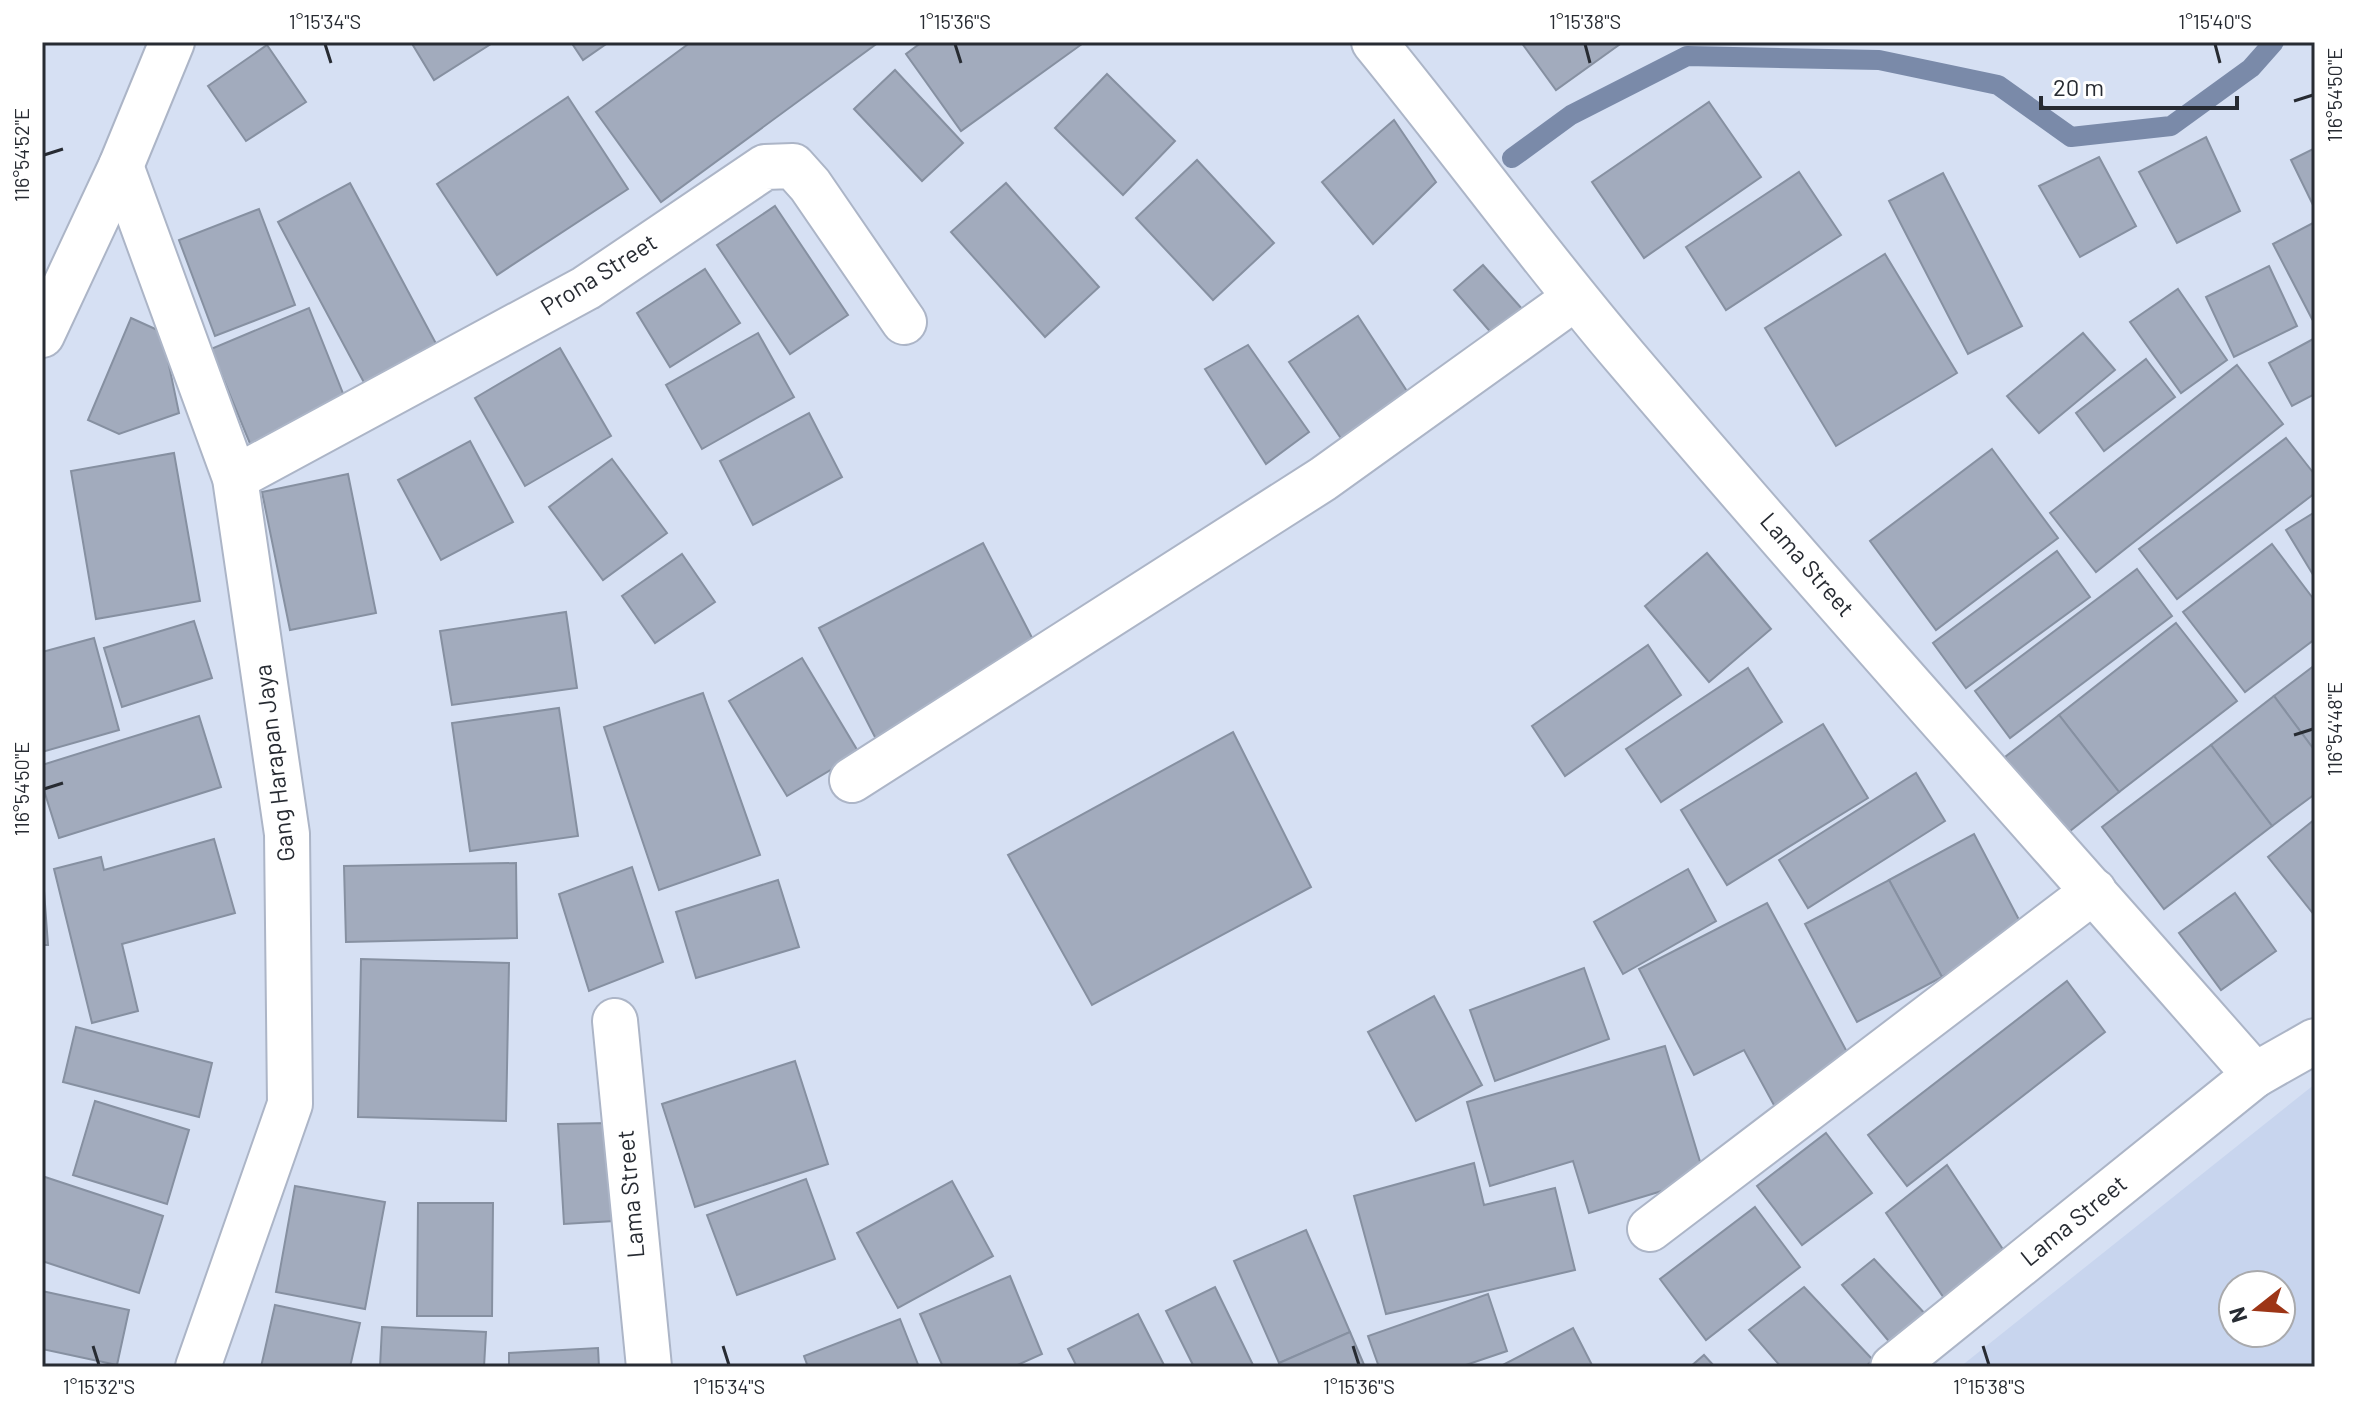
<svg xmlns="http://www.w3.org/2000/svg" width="2357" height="1409" font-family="Barlow,sans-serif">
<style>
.built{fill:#c8d5ee;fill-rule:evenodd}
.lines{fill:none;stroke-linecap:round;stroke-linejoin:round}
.stream{stroke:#7a8aa9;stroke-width:20}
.building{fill:#a2abbd;stroke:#8690a1;stroke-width:2}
.minor-casing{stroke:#acb5c7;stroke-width:48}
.highway-casing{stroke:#acb5c7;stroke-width:48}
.minor{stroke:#fff;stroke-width:44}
.highway{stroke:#fff;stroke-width:44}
.ticks{fill:none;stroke:#272b32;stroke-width:3}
.labels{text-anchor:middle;stroke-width:6;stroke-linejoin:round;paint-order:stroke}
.street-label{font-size:24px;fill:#272b32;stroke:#fff}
.neatline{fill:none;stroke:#272b32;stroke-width:3}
.ticks-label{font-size:20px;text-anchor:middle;fill:#272b32}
</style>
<rect width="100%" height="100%" fill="#d6e0f3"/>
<path class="built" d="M 2315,1084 L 2315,1367 L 1960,1367 ZM 2233,1285 L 2281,1285 L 2281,1333 L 2233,1333 Z"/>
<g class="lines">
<path class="stream" d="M 1512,158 L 1571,115 L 1687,56 L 1879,60 L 1998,85 L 2071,137 L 2171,126 L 2251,68 L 2274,42"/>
</g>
<g class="building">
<path d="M 411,42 L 494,42 L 434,80 Z"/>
<path d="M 571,42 L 609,42 L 583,60 Z"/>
<path d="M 691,42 L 879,42 L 661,202 L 596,112 Z"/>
<path d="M 922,42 L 1080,42 L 1082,44 L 961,131 L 906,54 Z"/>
<path d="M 1521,42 L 1623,42 L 1556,90 Z"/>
<path d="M 267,45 L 306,102 L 246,141 L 208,86 Z"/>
<path d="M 895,70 L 963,143 L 922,181 L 854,109 Z"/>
<path d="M 1107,74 L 1175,141 L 1123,195 L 1055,128 Z"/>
<path d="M 568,97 L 628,189 L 497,275 L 437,184 Z"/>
<path d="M 1709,102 L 1761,177 L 1644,258 L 1592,182 Z"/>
<path d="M 1394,120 L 1436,182 L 1373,244 L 1322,182 Z"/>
<path d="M 2206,137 L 2240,211 L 2177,243 L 2139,172 Z"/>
<path d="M 2315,148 L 2315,206 L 2314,207 L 2291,160 Z"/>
<path d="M 2099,157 L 2136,226 L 2080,257 L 2039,186 Z"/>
<path d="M 1197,160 L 1274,243 L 1213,300 L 1136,218 Z"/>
<path d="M 1799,172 L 1841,235 L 1726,310 L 1686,247 Z"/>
<path d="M 1943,173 L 2022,326 L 1968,354 L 1889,201 Z"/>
<path d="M 350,183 L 440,351 L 368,390 L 278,222 Z"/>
<path d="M 1006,183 L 1099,287 L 1045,337 L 951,232 Z"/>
<path d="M 775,206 L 848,315 L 790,354 L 717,245 Z"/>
<path d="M 259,209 L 295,305 L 215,336 L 179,240 Z"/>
<path d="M 2315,222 L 2315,317 L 2312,319 L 2273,244 Z"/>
<path d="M 1885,254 L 1957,373 L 1836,446 L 1765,328 Z"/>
<path d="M 1483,265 L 1523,310 L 1494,336 L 1454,290 Z"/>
<path d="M 2269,266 L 2297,326 L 2234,357 L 2206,297 Z"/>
<path d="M 705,269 L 740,323 L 670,367 L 637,313 Z"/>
<path d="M 2178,289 L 2227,360 L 2181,393 L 2130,322 Z"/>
<path d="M 309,308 L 348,406 L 251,446 L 211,349 Z"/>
<path d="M 1358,316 L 1416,405 L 1349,450 L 1289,362 Z"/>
<path d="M 131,318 L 162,332 L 179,413 L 119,434 L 88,420 Z"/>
<path d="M 758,333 L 794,397 L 702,449 L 666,385 Z"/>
<path d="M 2083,333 L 2115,370 L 2039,433 L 2007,396 Z"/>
<path d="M 2315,338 L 2315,394 L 2292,406 L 2269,363 Z"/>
<path d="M 1248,345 L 1309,432 L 1266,464 L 1205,369 Z"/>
<path d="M 560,348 L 611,436 L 525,486 L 475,398 Z"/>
<path d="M 2146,359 L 2175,397 L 2104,451 L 2076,413 Z"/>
<path d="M 2237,365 L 2283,424 L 2096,572 L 2050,513 Z"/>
<path d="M 809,413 L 842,477 L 753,525 L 720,461 Z"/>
<path d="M 2286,438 L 2315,475 L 2315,493 L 2177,599 L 2139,549 Z"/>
<path d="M 470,441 L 513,522 L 441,560 L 398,480 Z"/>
<path d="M 1992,449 L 2058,538 L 1936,630 L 1870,541 Z"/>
<path d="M 174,453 L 200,601 L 96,619 L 71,471 Z"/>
<path d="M 612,459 L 667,533 L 603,580 L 549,507 Z"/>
<path d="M 348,474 L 376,613 L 290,630 L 262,492 Z"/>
<path d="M 2315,512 L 2315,578 L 2286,530 Z"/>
<path d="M 983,543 L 1042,657 L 878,743 L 819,628 Z"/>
<path d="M 2272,544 L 2315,601 L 2315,639 L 2245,692 L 2183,612 Z"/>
<path d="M 2057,551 L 2090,597 L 1966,688 L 1933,643 Z"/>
<path d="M 1707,553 L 1771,629 L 1709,682 L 1645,606 Z"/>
<path d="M 682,554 L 715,602 L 655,643 L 622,596 Z"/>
<path d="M 2137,569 L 2172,616 L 2010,738 L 1975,691 Z"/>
<path d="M 566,612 L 577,688 L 452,705 L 440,631 Z"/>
<path d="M 194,621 L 212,678 L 122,707 L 104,648 Z"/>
<path d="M 2176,623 L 2237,701 L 2119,792 L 2059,715 Z"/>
<path d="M 94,638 L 119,730 L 42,752 L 42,652 Z"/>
<path d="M 1648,645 L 1681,695 L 1565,776 L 1532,726 Z"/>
<path d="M 802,658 L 859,753 L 787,796 L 729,701 Z"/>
<path d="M 2315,665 L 2315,751 L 2274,696 Z"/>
<path d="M 1748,668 L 1782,722 L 1661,802 L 1626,749 Z"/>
<path d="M 703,693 L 760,855 L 659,890 L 604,727 Z"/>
<path d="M 2274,696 L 2315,751 L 2315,794 L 2272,826 L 2211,745 Z"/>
<path d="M 559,708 L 578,836 L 470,851 L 452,723 Z"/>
<path d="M 2059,715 L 2119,792 L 2065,835 L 2005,757 Z"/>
<path d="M 199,716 L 221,787 L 59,838 L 42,784 L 42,765 Z"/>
<path d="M 1823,724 L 1868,798 L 1727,885 L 1681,810 Z"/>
<path d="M 1233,732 L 1311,887 L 1092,1005 L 1008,855 Z"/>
<path d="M 2211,745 L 2272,826 L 2164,909 L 2102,827 Z"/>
<path d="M 1916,773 L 1945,821 L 1808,908 L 1779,860 Z"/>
<path d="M 2315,819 L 2315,916 L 2268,857 Z"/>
<path d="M 1974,834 L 2026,933 L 1942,977 L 1889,880 Z"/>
<path d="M 214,839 L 235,913 L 122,944 L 138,1011 L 92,1023 L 54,869 L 101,857 L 104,870 Z"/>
<path d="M 516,863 L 517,938 L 346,942 L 344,866 Z"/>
<path d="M 42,864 L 48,945 L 42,945 Z"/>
<path d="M 632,867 L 663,962 L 589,991 L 559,894 Z"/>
<path d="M 1688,869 L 1716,921 L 1623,974 L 1594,922 Z"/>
<path d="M 778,880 L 799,947 L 696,978 L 676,912 Z"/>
<path d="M 1889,880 L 1942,977 L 1857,1022 L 1805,924 Z"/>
<path d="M 2235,893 L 2276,951 L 2221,990 L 2179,933 Z"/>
<path d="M 1767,903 L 1854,1065 L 1775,1107 L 1744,1050 L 1694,1075 L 1639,969 Z"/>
<path d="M 361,959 L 509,963 L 506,1121 L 358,1117 Z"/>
<path d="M 1584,968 L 1609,1039 L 1495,1081 L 1470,1010 Z"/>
<path d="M 2067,981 L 2105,1032 L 1907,1186 L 1868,1135 Z"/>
<path d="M 1434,996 L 1482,1085 L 1416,1121 L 1368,1032 Z"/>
<path d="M 76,1027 L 212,1063 L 199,1117 L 63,1082 Z"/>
<path d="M 1665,1046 L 1705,1178 L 1589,1213 L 1573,1161 L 1490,1186 L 1467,1102 Z"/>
<path d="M 795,1061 L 828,1164 L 695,1207 L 662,1104 Z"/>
<path d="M 95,1101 L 189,1130 L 167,1204 L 73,1175 Z"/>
<path d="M 607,1123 L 614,1221 L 564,1224 L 558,1124 Z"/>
<path d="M 1826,1133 L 1872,1193 L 1802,1245 L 1757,1186 Z"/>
<path d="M 1474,1163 L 1484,1205 L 1555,1188 L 1575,1270 L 1386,1314 L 1354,1196 Z"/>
<path d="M 1947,1165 L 2008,1257 L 1946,1301 L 1886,1213 Z"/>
<path d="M 42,1176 L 163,1216 L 139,1293 L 42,1261 Z"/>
<path d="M 806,1179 L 835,1259 L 737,1295 L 707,1215 Z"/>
<path d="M 952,1181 L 993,1256 L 898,1308 L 857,1233 Z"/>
<path d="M 295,1186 L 385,1202 L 365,1309 L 276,1292 Z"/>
<path d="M 418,1203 L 493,1203 L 492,1316 L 417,1316 Z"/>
<path d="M 1755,1207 L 1800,1267 L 1706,1340 L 1660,1279 Z"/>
<path d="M 1306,1230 L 1350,1332 L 1279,1363 L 1234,1261 Z"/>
<path d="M 1874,1259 L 1928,1317 L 1892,1345 L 1842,1285 Z"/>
<path d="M 1010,1276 L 1042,1354 L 1013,1367 L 943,1367 L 920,1314 Z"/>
<path d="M 1215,1287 L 1254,1367 L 1194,1367 L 1166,1311 Z"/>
<path d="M 1804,1287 L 1873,1360 L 1865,1367 L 1781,1367 L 1749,1330 Z"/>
<path d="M 42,1291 L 129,1310 L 117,1365 L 42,1349 Z"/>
<path d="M 1488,1294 L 1507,1351 L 1460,1367 L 1379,1367 L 1368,1336 Z"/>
<path d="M 275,1305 L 360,1323 L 350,1367 L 261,1367 Z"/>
<path d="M 1138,1314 L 1165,1367 L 1077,1367 L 1068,1349 Z"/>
<path d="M 900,1319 L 919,1367 L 808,1367 L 804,1356 Z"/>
<path d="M 382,1327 L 486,1332 L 484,1367 L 380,1367 Z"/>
<path d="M 1573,1328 L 1593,1367 L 1499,1367 Z"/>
<path d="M 1350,1332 L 1365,1367 L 1280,1367 L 1279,1363 Z"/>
<path d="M 598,1348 L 599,1367 L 509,1367 L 509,1353 Z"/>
<path d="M 1704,1355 L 1715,1367 L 1690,1367 Z"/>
</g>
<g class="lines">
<defs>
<g id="minor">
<path d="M 1374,42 C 1459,146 1538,255 1625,357 C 1831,599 2045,836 2255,1075 L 1893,1367"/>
<path d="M 121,166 L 235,478 L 287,834 L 290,1104 L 198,1367"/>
<path d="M 235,478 L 586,288 L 765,167 L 793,166 L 810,185 L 904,322"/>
<path d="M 852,780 L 1323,479 L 1575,298"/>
<path d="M 615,1021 L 649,1367"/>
<path d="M 2255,1075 L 2315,1041"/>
<path d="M 1650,1229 L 2094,891"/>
</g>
<path id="highway" d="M 42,335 L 121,166 L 172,42"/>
</defs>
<use href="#minor" class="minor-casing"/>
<use href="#highway" class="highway-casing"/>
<use href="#minor" class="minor"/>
<use href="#highway" class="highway"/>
</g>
<path class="ticks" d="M 325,44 L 331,63M 955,44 L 961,63M 1585,44 L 1590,63M 2215,44 L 2220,63M 2294,101 L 2313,95M 44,155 L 63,149M 2294,735 L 2313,729M 44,789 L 63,783M 93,1346 L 99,1365M 723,1346 L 729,1365M 1353,1346 L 1359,1365M 1983,1346 L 1989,1365"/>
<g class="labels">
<g class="street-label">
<text transform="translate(599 275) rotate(-32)" y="8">Prona Street</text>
<text transform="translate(1807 565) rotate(49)" y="8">Lama Street</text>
<text transform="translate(275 763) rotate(-97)" y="8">Gang Harapan Jaya</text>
<text transform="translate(631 1194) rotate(-95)" y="8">Lama Street</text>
<text transform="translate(2074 1221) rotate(-39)" y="8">Lama Street</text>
</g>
</g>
<rect width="2357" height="1409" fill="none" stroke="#ffffff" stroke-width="88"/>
<g transform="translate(2257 1309) rotate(253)"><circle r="38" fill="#ffffff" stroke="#a9aaad" stroke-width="2"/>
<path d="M0-6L14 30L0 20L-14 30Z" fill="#9d3516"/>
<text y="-12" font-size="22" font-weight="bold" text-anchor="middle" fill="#272b32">N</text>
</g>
<path d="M2041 96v12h196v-12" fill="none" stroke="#272b32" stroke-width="4"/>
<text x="2053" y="96" font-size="24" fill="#272b32" stroke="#ffffff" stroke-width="6" paint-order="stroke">20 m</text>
<rect x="44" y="44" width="2269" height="1321" class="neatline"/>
<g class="ticks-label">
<text x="325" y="29">1°15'34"S</text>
<text x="955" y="29">1°15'36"S</text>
<text x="1585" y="29">1°15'38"S</text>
<text x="2215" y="29">1°15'40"S</text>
<text transform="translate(2335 95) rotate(-90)" y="7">116°54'50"E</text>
<text transform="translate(22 155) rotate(-90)" y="7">116°54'52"E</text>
<text transform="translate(2335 729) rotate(-90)" y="7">116°54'48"E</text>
<text transform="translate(22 789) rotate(-90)" y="7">116°54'50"E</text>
<text x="99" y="1394">1°15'32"S</text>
<text x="729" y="1394">1°15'34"S</text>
<text x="1359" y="1394">1°15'36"S</text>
<text x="1989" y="1394">1°15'38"S</text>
</g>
</svg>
